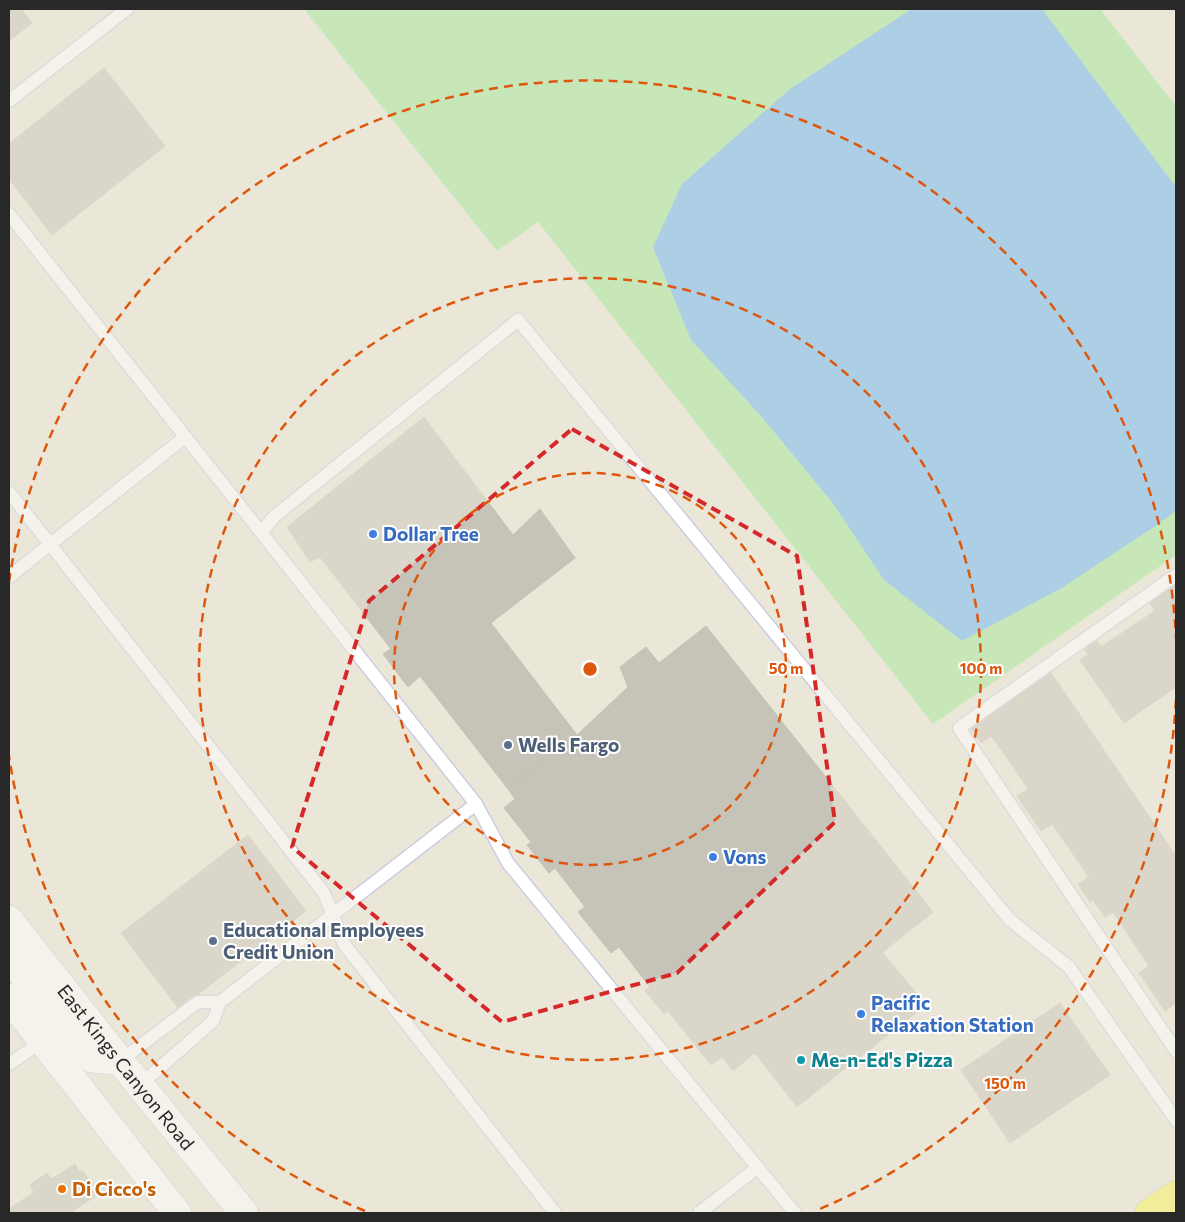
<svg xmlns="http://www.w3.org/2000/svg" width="1185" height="1222" font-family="Commissioner,sans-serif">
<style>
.green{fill:#9ce690}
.water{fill:#63b1f5}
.building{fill:#c6c3b8;stroke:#c6c3b2}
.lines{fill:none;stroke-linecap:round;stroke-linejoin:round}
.lane-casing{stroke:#cdcde2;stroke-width:15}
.secondary-casing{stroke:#cdcde2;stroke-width:30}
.primary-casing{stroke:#cbcbcb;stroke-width:30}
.lane{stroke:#fff;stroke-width:12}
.secondary{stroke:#fff;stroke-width:28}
.primary{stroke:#f9f34f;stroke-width:28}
.marked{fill:none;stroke:#d62828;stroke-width:4;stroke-dasharray:10 6;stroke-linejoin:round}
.ring{fill:none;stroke:#de570d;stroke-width:2.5;stroke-dasharray:9 6}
.shop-dot{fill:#3f7fe0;stroke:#fff;stroke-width:2}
.service-dot{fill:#5c6f8a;stroke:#fff;stroke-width:2}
.culture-dot{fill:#0f9aa8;stroke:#fff;stroke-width:2}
.food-dot{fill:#e8710a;stroke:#fff;stroke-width:2}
.labels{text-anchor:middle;stroke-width:4;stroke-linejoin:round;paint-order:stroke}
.shop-label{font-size:19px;font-weight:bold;fill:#366cbe;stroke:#fff;text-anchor:start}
.service-label{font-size:19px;font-weight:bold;fill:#4e5e75;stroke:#fff;text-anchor:start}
.culture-label{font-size:19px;font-weight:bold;fill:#0d838f;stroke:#fff;text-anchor:start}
.street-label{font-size:19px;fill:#282828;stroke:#fff}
.food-label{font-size:19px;font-weight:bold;fill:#c56008;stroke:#fff;text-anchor:start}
.centre{fill:#de570d;stroke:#fff;stroke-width:2.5}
.ring-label{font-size:15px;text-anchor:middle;font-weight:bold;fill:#de570d;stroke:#fff;stroke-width:4;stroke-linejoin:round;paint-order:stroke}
</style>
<rect width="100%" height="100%" fill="#ebe7d8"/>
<path class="green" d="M 304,9 L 1100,9 L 1176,106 L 1176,555 L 933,724 L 538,222 L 497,251 Z"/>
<path class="water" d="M 914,9 L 1042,9 L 1176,187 L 1176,511 L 1154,527 L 1060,589 L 962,641 L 884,580 L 832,502 L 761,416 L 691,340 L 653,247 L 682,184 L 790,89 L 910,10 Z"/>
<g class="building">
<path d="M 9,9 L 21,9 L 32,23 L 9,41 Z"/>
<path d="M 104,68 L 165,146 L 52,235 L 9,179 L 9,144 Z"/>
<path d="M 424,417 L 513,535 L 540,509 L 575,558 L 491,623 L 577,735 L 508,789 L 420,676 L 408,687 L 383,654 L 391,649 L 320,557 L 310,562 L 287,527 Z"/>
<path d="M 1176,581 L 1176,687 L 1124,723 L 1080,660 L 1088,655 L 1082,645 L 1094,637 L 1101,647 L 1155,611 L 1148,600 Z"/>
<path d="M 706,626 L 933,912 L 849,979 L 831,995 L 755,1053 L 733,1071 L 722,1057 L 711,1065 L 668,1011 L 664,1014 L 645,991 L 650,987 L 619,947 L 611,953 L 578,912 L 585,907 L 555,868 L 549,873 L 527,845 L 531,842 L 504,808 L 515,799 L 508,789 L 577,735 L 628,687 L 620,667 L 646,647 L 659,663 Z"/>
<path d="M 1050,671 L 1176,856 L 1176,1005 L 1175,1004 L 1165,1011 L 1139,973 L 1149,966 L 1113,912 L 1105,917 L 1093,900 L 1090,902 L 1078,884 L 1089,877 L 1052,824 L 1041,831 L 1017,796 L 1028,789 L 1010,762 L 991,736 L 981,743 L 969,725 Z"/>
<path d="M 248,835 L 306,911 L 179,1009 L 121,933 Z"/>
<path d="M 882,952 L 926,1005 L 890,1033 L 849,979 Z"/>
<path d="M 849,979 L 890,1033 L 872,1048 L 831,995 Z"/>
<path d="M 831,995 L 872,1048 L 847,1067 L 807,1013 Z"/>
<path d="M 1060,1003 L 1110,1075 L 1010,1143 L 961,1070 Z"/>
<path d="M 807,1013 L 847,1067 L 797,1107 L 755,1053 Z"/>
<path d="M 75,1164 L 79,1172 L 82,1170 L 93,1186 L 90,1187 L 96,1196 L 70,1213 L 9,1213 L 9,1209 L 34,1192 L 30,1185 L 47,1173 L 52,1179 Z"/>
</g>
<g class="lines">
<defs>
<g id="lane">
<path d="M 9,101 L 127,9"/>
<path d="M 9,214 L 476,804 L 508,863 L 795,1213"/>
<path d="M 9,492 L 324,893 L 344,944 L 555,1213"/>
<path d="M 261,532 L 275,516 L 518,320 L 1010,920 L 1069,967 L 1176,1120"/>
<path d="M 1176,575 L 959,728 L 1176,1051"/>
<path d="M 9,577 L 185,437"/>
<path d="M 120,1061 L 198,1002 L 220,1002"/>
<path d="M 9,1064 L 43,1041"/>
<path d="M 140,1085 L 213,1021 L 220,1002 L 476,804"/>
<path d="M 699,1213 L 758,1167"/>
</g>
<g id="secondary">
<path id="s1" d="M 9,920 L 120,1061 L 244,1213"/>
<path d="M 9,958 L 91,1058 L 120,1061"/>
<path d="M 9,998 L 177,1213"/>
</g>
<path id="primary" d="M 1149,1213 L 1176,1195"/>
</defs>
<use href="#lane" class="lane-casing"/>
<use href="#secondary" class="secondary-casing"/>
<use href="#primary" class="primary-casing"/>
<use href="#lane" class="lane"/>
<use href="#secondary" class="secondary"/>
<use href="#primary" class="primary"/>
</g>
<path d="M0 0H1185V1222H0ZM 572,429 L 797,556 L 835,822 L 677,973 L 502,1022 L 292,847 L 369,601 Z" fill="#ebe7d8" fill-opacity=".55" fill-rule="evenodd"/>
<path class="marked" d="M 572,429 L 797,556 L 835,822 L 677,973 L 502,1022 L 292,847 L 369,601 Z"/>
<g class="ring">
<circle cx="590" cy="669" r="196"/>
<circle cx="590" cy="669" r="391"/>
<path d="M1176 700A587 587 0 0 1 815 1211M365 1211A587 587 0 0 1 9 756M9 582A587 587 0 0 1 1176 638"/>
</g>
<g class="shop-dot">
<circle cx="373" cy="534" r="5"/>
<circle cx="713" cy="857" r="5"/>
<circle cx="861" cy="1014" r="5"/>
</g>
<g class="service-dot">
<circle cx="508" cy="745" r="5"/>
<circle cx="213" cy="941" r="5"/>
</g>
<circle class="culture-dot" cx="801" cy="1060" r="5"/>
<circle class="food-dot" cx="62" cy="1189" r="5"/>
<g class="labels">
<g class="shop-label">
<text x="383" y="541">Dollar Tree</text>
<text x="723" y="864">Vons</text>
<text x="871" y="1010">Pacific<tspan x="871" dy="22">Relaxation Station</tspan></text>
</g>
<g class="service-label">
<text x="518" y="752">Wells Fargo</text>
<text x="223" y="937">Educational Employees<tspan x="223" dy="22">Credit Union</tspan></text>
</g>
<g class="culture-label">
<text x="811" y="1067">Me-n-Ed's Pizza</text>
</g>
<g class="street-label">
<text dy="7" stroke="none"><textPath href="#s1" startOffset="188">East Kings Canyon Road</textPath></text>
</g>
<g class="food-label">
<text x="72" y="1196">Di Cicco's</text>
</g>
</g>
<circle cx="590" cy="669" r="8" class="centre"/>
<g class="ring-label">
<text x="786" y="674">50 m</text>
<text x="981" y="674">100 m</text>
<text x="1005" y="1089">150 m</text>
</g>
<rect width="1185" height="1222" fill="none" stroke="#282828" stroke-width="20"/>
</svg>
